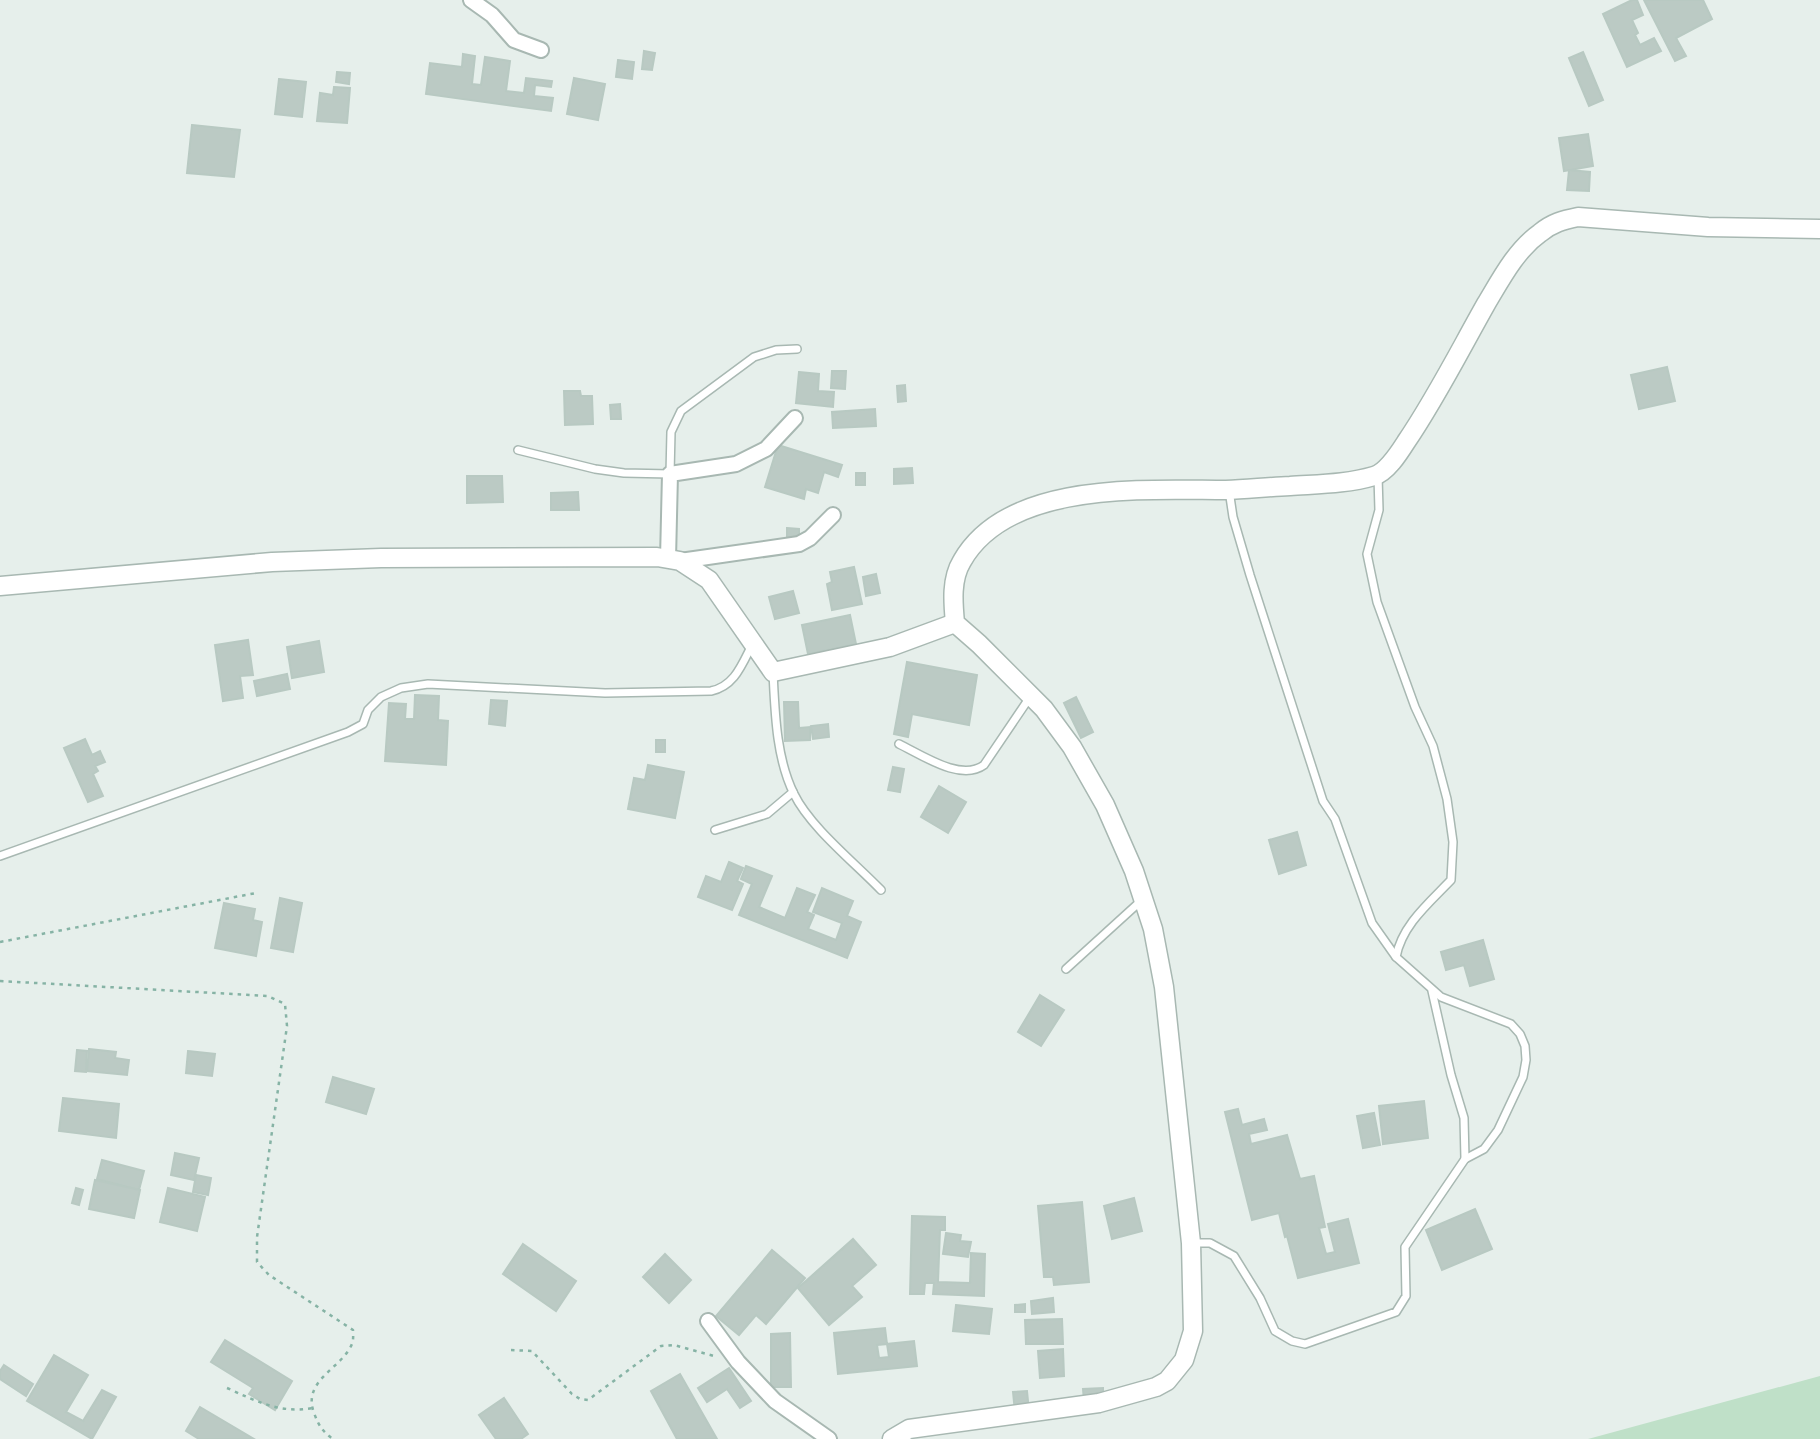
<svg xmlns="http://www.w3.org/2000/svg" width="1820" height="1439" font-family="'PT Sans',sans-serif">
<style>
.green{fill:#bfe0c8}
.building{fill:#bbcac4;stroke:#b8c9c2;stroke-width:2}
.lines{fill:none;stroke-linecap:round;stroke-linejoin:round}
.service-casing{stroke:#a8b8b2;stroke-width:10}
.minor-casing{stroke:#a8b8b2;stroke-width:18}
.tertiary-casing{stroke:#a8b8b2;stroke-width:21}
.path{stroke:#86b3a5;stroke-width:2.5;stroke-dasharray:3.5 5;stroke-linecap:butt}
.service{stroke:#fff;stroke-width:7}
.minor{stroke:#fff;stroke-width:14}
.tertiary{stroke:#fff;stroke-width:18}
</style>
<rect width="100%" height="100%" fill="#e6efeb"/>
<path class="green" d="M 1820,1376 L 1820,1439 L 1588,1439 Z"/>
<g class="building">
<path d="M 1632,0 L 1637,0 L 1643,15 L 1632,20 L 1638,33 L 1635,35 L 1640,45 L 1654,38 L 1661,51 L 1627,67 L 1603,14 Z"/>
<path d="M 1644,0 L 1703,0 L 1712,19 L 1676,38 L 1686,56 L 1675,61 Z"/>
<path d="M 644,51 L 655,53 L 652,70 L 642,69 Z"/>
<path d="M 1583,52 L 1603,100 L 1589,106 L 1569,58 Z"/>
<path d="M 463,54 L 475,56 L 472,84 L 481,85 L 485,57 L 510,61 L 506,91 L 524,93 L 526,78 L 552,81 L 551,87 L 535,85 L 534,96 L 553,98 L 551,111 L 426,94 L 430,63 L 462,67 Z"/>
<path d="M 618,60 L 634,62 L 632,79 L 616,77 Z"/>
<path d="M 337,72 L 350,73 L 349,84 L 336,82 Z"/>
<path d="M 574,78 L 605,84 L 598,120 L 567,114 Z"/>
<path d="M 279,79 L 306,82 L 302,117 L 275,114 Z"/>
<path d="M 334,87 L 350,88 L 347,123 L 317,121 L 320,93 L 333,95 Z"/>
<path d="M 192,125 L 240,130 L 234,177 L 187,173 Z"/>
<path d="M 1588,134 L 1593,166 L 1564,171 L 1559,138 Z"/>
<path d="M 1569,170 L 1590,172 L 1589,191 L 1567,190 Z"/>
<path d="M 1667,367 L 1675,401 L 1639,409 L 1631,375 Z"/>
<path d="M 832,371 L 846,371 L 845,389 L 831,388 Z"/>
<path d="M 799,372 L 819,374 L 818,391 L 834,392 L 833,407 L 796,403 Z"/>
<path d="M 905,385 L 906,401 L 898,402 L 897,386 Z"/>
<path d="M 564,391 L 580,391 L 581,396 L 592,396 L 593,424 L 565,425 Z"/>
<path d="M 620,404 L 621,419 L 611,419 L 610,405 Z"/>
<path d="M 875,409 L 876,426 L 833,428 L 832,412 Z"/>
<path d="M 778,445 L 842,465 L 838,477 L 824,472 L 818,493 L 806,489 L 804,499 L 765,487 Z"/>
<path d="M 912,468 L 913,483 L 894,484 L 894,469 Z"/>
<rect x="856" y="473" width="9" height="12"/>
<path d="M 467,476 L 502,476 L 503,502 L 467,503 Z"/>
<path d="M 578,492 L 579,510 L 551,510 L 551,493 Z"/>
<path d="M 787,528 L 799,529 L 799,544 L 787,544 Z"/>
<path d="M 854,567 L 862,604 L 832,610 L 827,584 L 832,582 L 830,572 Z"/>
<path d="M 876,574 L 880,593 L 866,596 L 863,577 Z"/>
<path d="M 793,591 L 799,613 L 775,619 L 769,597 Z"/>
<path d="M 850,615 L 856,644 L 808,654 L 802,625 Z"/>
<path d="M 248,640 L 253,675 L 240,676 L 243,698 L 223,701 L 215,645 Z"/>
<path d="M 319,641 L 324,672 L 292,678 L 287,647 Z"/>
<path d="M 907,662 L 977,675 L 969,725 L 912,714 L 908,737 L 894,734 Z"/>
<path d="M 287,674 L 290,689 L 257,696 L 254,681 Z"/>
<path d="M 415,695 L 439,696 L 438,720 L 448,721 L 446,765 L 385,761 L 389,703 L 406,704 L 405,719 L 414,719 Z"/>
<path d="M 1076,697 L 1093,732 L 1081,738 L 1064,703 Z"/>
<path d="M 491,700 L 507,701 L 505,726 L 489,724 Z"/>
<path d="M 784,702 L 798,702 L 799,728 L 810,727 L 810,740 L 785,741 Z"/>
<path d="M 828,724 L 829,737 L 813,739 L 811,726 Z"/>
<path d="M 85,739 L 92,755 L 100,751 L 105,762 L 95,766 L 98,771 L 93,774 L 103,796 L 88,802 L 64,748 Z"/>
<rect x="656" y="740" width="9" height="12"/>
<path d="M 648,765 L 684,772 L 675,818 L 628,809 L 634,778 L 645,780 Z"/>
<path d="M 893,767 L 904,769 L 900,792 L 888,790 Z"/>
<path d="M 939,786 L 966,802 L 948,833 L 921,817 Z"/>
<path d="M 1297,832 L 1306,865 L 1279,874 L 1269,840 Z"/>
<path d="M 729,862 L 743,868 L 737,881 L 743,884 L 732,910 L 698,897 L 706,876 L 721,882 Z"/>
<path d="M 746,866 L 772,876 L 759,907 L 785,918 L 797,888 L 815,895 L 807,912 L 814,915 L 808,929 L 836,940 L 842,923 L 813,912 L 822,888 L 853,901 L 847,916 L 861,922 L 847,958 L 739,915 L 752,884 L 741,879 Z"/>
<path d="M 280,898 L 302,903 L 293,952 L 271,948 Z"/>
<path d="M 224,903 L 255,909 L 253,920 L 262,922 L 256,956 L 215,948 Z"/>
<path d="M 1483,940 L 1494,979 L 1470,986 L 1464,965 L 1446,970 L 1441,952 Z"/>
<path d="M 1040,995 L 1064,1010 L 1041,1046 L 1018,1032 Z"/>
<path d="M 89,1049 L 116,1052 L 115,1058 L 129,1060 L 127,1075 L 87,1071 Z"/>
<path d="M 77,1050 L 87,1051 L 86,1072 L 75,1071 Z"/>
<path d="M 188,1051 L 215,1054 L 212,1076 L 186,1073 Z"/>
<path d="M 333,1077 L 374,1089 L 366,1114 L 326,1102 Z"/>
<path d="M 63,1098 L 119,1104 L 116,1138 L 59,1131 Z"/>
<path d="M 1424,1101 L 1428,1138 L 1383,1144 L 1379,1106 Z"/>
<path d="M 1238,1109 L 1242,1125 L 1264,1119 L 1267,1130 L 1249,1134 L 1251,1144 L 1287,1135 L 1300,1179 L 1314,1176 L 1325,1227 L 1319,1228 L 1326,1254 L 1335,1252 L 1328,1224 L 1348,1219 L 1359,1263 L 1298,1278 L 1287,1236 L 1285,1237 L 1279,1213 L 1252,1220 L 1225,1112 Z"/>
<path d="M 1374,1113 L 1380,1145 L 1363,1148 L 1357,1116 Z"/>
<path d="M 175,1153 L 199,1158 L 194,1180 L 171,1175 Z"/>
<path d="M 102,1160 L 144,1171 L 139,1190 L 97,1179 Z"/>
<path d="M 196,1175 L 211,1178 L 208,1195 L 193,1192 Z"/>
<path d="M 95,1180 L 140,1190 L 134,1218 L 89,1209 Z"/>
<path d="M 76,1188 L 83,1190 L 79,1205 L 72,1203 Z"/>
<path d="M 168,1188 L 205,1197 L 197,1231 L 160,1222 Z"/>
<path d="M 1134,1198 L 1142,1231 L 1112,1239 L 1104,1206 Z"/>
<path d="M 1082,1202 L 1089,1282 L 1054,1285 L 1053,1277 L 1044,1277 L 1038,1206 Z"/>
<path d="M 1475,1209 L 1492,1249 L 1442,1270 L 1426,1230 Z"/>
<path d="M 912,1216 L 945,1217 L 945,1230 L 940,1230 L 938,1282 L 970,1283 L 971,1253 L 985,1254 L 984,1296 L 933,1294 L 934,1283 L 925,1283 L 924,1294 L 910,1294 Z"/>
<path d="M 946,1233 L 961,1235 L 960,1241 L 971,1242 L 968,1257 L 943,1254 Z"/>
<path d="M 853,1239 L 876,1265 L 852,1286 L 862,1297 L 829,1325 L 798,1288 Z"/>
<path d="M 523,1244 L 576,1281 L 556,1311 L 503,1274 Z"/>
<path d="M 772,1250 L 805,1278 L 766,1324 L 756,1315 L 739,1335 L 716,1316 Z"/>
<path d="M 665,1254 L 691,1280 L 669,1303 L 643,1277 Z"/>
<path d="M 1053,1298 L 1054,1312 L 1032,1314 L 1031,1301 Z"/>
<path d="M 1025,1304 L 1025,1312 L 1015,1312 L 1015,1305 Z"/>
<path d="M 956,1305 L 992,1309 L 989,1334 L 953,1331 Z"/>
<path d="M 1062,1319 L 1063,1344 L 1026,1344 L 1025,1320 Z"/>
<path d="M 885,1328 L 887,1344 L 877,1345 L 879,1358 L 889,1357 L 887,1344 L 914,1341 L 917,1366 L 838,1374 L 834,1333 Z"/>
<path d="M 790,1333 L 791,1387 L 771,1387 L 771,1334 Z"/>
<path d="M 225,1340 L 292,1381 L 275,1410 L 249,1394 L 253,1388 L 211,1362 Z"/>
<path d="M 1063,1349 L 1064,1376 L 1040,1378 L 1038,1351 Z"/>
<path d="M 54,1355 L 88,1375 L 66,1412 L 83,1421 L 102,1390 L 116,1397 L 92,1439 L 27,1401 Z"/>
<path d="M 4,1365 L 33,1384 L 26,1396 L 0,1379 L 0,1371 Z"/>
<path d="M 729,1368 L 751,1401 L 740,1408 L 727,1389 L 707,1402 L 698,1388 Z"/>
<path d="M 680,1374 L 717,1439 L 677,1439 L 651,1391 Z"/>
<path d="M 1103,1388 L 1103,1399 L 1084,1401 L 1083,1389 Z"/>
<path d="M 1027,1391 L 1029,1411 L 1015,1412 L 1013,1392 Z"/>
<path d="M 504,1398 L 528,1434 L 521,1439 L 496,1439 L 479,1415 Z"/>
<path d="M 200,1407 L 254,1439 L 199,1439 L 186,1431 Z"/>
</g>
<g class="lines">
<defs>
<g id="service">
<path d="M 518,450 L 595,469 L 624,473 L 670,474 L 671,432 L 681,411 L 754,357 L 776,350 L 797,349"/>
<path d="M 1229,490 L 1233,517 L 1250,575 L 1323,801 L 1335,819 L 1372,923 L 1396,957"/>
<path d="M 773,672 C 775,712 776,758 794,794 C 810,827 855,863 881,890"/>
<path d="M 899,744 C 922,755 961,782 984,765 L 1030,697"/>
<path d="M 715,830 L 767,814 L 793,792"/>
<path d="M 0,856 L 348,732 L 363,724 L 368,710 L 381,697 L 401,688 L 428,684 L 605,693 L 711,691 C 735,686 742,664 753,643"/>
<path d="M 1066,969 L 1143,899"/>
<path d="M 1432,991 L 1451,1075 L 1464,1118 L 1465,1159"/>
<path d="M 1193,1243 L 1210,1243 L 1234,1256 L 1260,1298 L 1275,1331 L 1292,1341 L 1305,1344 L 1396,1312 L 1406,1296 L 1405,1247 L 1465,1159 L 1484,1149 L 1498,1130 L 1523,1077 L 1526,1060 L 1525,1046 L 1520,1034 L 1511,1024 L 1441,997 L 1396,957 C 1402,925 1429,903 1451,880 L 1453,842 L 1447,799 L 1433,746 L 1415,707 L 1377,602 L 1367,554 L 1379,510 L 1378,476"/>
</g>
<g id="minor">
<path d="M 471,0 L 492,15 L 514,40 L 541,50"/>
<path d="M 668,559 L 670,474 L 736,464 L 766,449 L 795,418"/>
<path d="M 680,561 L 799,544 L 810,538 L 833,515"/>
<path d="M 708,1321 L 738,1362 L 775,1401 L 829,1439"/>
</g>
<g id="tertiary">
<path d="M 0,586 L 272,562 L 381,558 L 657,557 L 680,561 L 709,580 L 773,672 L 890,647 L 955,623"/>
<path d="M 892,1439 L 909,1429 L 1099,1403 L 1156,1387 L 1167,1381 L 1184,1360 L 1193,1331 L 1191,1243 L 1164,987 L 1153,929 L 1134,871 L 1105,805 L 1072,747 L 1044,709 L 979,644 L 955,623 C 953,602 951,579 962,561 C 1008,480 1147,490 1226,490 C 1247,489 1269,487 1290,486 C 1318,484 1347,484 1374,476 C 1387,472 1399,453 1406,442 C 1436,398 1460,350 1486,304 C 1501,279 1516,250 1540,233 C 1552,223 1563,220 1578,217 L 1708,227 L 1820,229"/>
</g>
</defs>
<use href="#service" class="service-casing"/>
<use href="#minor" class="minor-casing"/>
<use href="#tertiary" class="tertiary-casing"/>
<g class="path">
<path d="M 0,942 L 256,893"/>
<path d="M 0,981 L 268,996 L 285,1004 L 287,1026 L 257,1237 L 257,1262 L 269,1275 L 353,1330 C 353,1335 354,1341 351,1346 C 340,1369 302,1381 314,1413 C 319,1426 322,1431 333,1439"/>
<path d="M 511,1350 L 532,1351 L 572,1394 L 580,1399 L 588,1400 L 661,1346 L 674,1345 L 714,1356"/>
<path d="M 227,1388 C 256,1401 280,1414 313,1408"/>
</g>
<use href="#service" class="service"/>
<use href="#minor" class="minor"/>
<use href="#tertiary" class="tertiary"/>
</g>
</svg>
